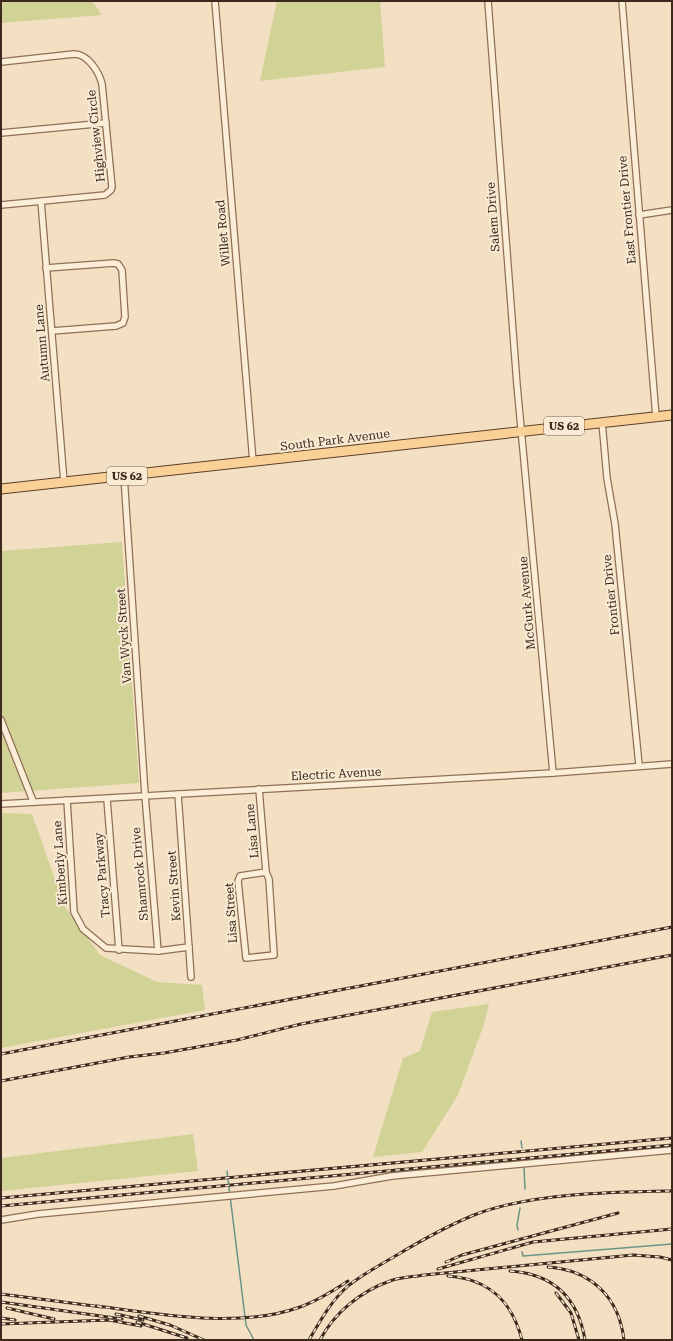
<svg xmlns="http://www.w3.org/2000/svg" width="673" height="1341" font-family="'Roboto Serif',serif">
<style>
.green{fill:#d1d295}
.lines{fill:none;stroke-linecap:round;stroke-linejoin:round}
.stream{stroke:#6b9586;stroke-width:1.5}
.minor-casing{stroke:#8f6f57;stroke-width:8}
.primary-casing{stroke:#5c3e2c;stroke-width:11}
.minor{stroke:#fcedd7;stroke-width:5.5}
.primary{stroke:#f9d197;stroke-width:9}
.rail-casing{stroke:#3d291d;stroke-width:3}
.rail{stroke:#f9ead3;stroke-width:1.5;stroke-dasharray:4.5;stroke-linecap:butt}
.labels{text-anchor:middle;stroke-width:4;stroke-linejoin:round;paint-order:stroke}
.shield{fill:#f9ead3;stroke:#756354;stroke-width:1}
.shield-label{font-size:11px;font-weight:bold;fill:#3d291d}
.street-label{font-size:12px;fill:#3d291d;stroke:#f9ead3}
</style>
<rect width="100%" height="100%" fill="#f3e0c3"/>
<g class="green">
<path d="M 1,1 L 92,1 L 102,15 L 1,23 Z"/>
<path d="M 277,1 L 380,1 L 385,67 L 260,81 Z"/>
<path d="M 122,542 L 139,783 L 1,793 L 1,551 Z"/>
<path d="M 1,813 L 32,814 L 64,905 L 100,955 L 157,982 L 202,985 L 205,1010 L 1,1048 Z"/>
<path d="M 489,1004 L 484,1024 L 458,1095 L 422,1152 L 373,1157 L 403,1058 L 420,1051 L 432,1012 Z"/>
<path d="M 193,1134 L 198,1171 L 1,1191 L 1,1158 Z"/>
</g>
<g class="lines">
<g class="stream">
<path d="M 521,1141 L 522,1148"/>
<path d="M 524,1168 L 525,1189"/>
<path d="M 227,1171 L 246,1325 L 254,1340"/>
<path d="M 518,1230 L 517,1225 L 520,1208"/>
<path d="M 522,1252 L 523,1256 L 672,1244"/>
</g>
<defs>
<g id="minor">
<path d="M 215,1 L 253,462"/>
<path d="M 488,1 L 517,385 L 553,773"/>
<path d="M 622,1 L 656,417"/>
<path d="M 1,62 L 74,54 C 88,54 99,72 102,84 L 112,187 L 111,190 L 105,195 L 1,205"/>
<path d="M 1,133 L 106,123"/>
<path d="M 41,201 L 64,482"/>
<path d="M 639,215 L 672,210"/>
<path d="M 46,268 L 114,263 L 118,264 L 122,270 L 125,317 L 123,323 L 116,326 L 52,331"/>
<path d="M 602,422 L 607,478 L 615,524 L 639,765"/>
<path d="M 124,476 L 145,795 L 158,951"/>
<path d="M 1,720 L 33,801"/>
<path d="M 259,789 L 266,872"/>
<path d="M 178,794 L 191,977"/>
<path d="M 107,799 L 119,950"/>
<path d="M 67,800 L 74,912 L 83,929 L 106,948 L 158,951 L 189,947"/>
<path d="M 1,804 L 553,773 L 672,764"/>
<path d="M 266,872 L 269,879 L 274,955 L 246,958 L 238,881 L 240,876 Z"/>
<path d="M 1,1220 L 38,1214 L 334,1186 L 392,1176 L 672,1150"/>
</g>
<path id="primary" d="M 1,489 L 672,415"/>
</defs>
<use href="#minor" class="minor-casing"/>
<use href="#primary" class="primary-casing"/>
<use href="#minor" class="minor"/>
<use href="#primary" class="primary"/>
<defs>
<g id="rail">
<path d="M 1,1054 L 672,927"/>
<path d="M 1,1081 L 129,1057 L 164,1053 L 237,1040 L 301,1024 L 672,955"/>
<path d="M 1,1198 L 672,1138"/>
<path d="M 1,1206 L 672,1145"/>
<path d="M 446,1262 L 462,1255 L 618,1213"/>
<path d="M 548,1267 C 591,1270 619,1297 624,1340"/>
<path d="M 438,1269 L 533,1242 L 672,1229"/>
<path d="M 510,1271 C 554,1274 578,1298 585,1340"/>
<path d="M 448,1276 C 489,1279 512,1301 522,1340"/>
<path d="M 556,1293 L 571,1313 L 579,1340"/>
<path d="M 1,1294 L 102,1307"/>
<path d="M 1,1302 L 122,1319"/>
<path d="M 97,1306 C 158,1314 241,1329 300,1307 C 317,1301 333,1291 348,1281"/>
<path d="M 7,1308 L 54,1319"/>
<path d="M 116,1314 L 143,1320"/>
<path d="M 139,1316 L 170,1325 L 204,1340"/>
<path d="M 1,1318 L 15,1320"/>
<path d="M 137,1322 L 187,1338"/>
<path d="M 1,1324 L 109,1320 L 141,1326"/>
<path d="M 309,1340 C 320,1321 331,1301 348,1286 C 363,1274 380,1265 397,1255 C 422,1240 447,1226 474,1215 C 531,1193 611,1192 672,1191"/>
<path d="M 320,1340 C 334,1313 361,1291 390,1281 C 400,1277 413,1277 424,1275 L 633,1255 L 660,1257 L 672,1260"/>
</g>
</defs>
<use href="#rail" class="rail-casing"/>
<use href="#rail" class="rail"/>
</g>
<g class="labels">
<g class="shield">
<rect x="544" y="417" width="40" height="18" rx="3"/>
<rect x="107" y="467" width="40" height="18" rx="3"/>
</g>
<g class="shield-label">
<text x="564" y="430">US 62</text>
<text x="127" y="480">US 62</text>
</g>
<g class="street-label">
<text transform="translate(96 136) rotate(-96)" y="4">Highview Circle</text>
<text transform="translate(627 210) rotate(-95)" y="4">East Frontier Drive</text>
<text transform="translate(493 217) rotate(-94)" y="4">Salem Drive</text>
<text transform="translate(223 233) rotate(-95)" y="4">Willet Road</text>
<text transform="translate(42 343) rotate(-95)" y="4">Autumn Lane</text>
<text transform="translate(335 440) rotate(-7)" y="4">South Park Avenue</text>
<text transform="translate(611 595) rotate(-96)" y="4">Frontier Drive</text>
<text transform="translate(527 603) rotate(-95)" y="4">McGurk Avenue</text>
<text transform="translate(124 636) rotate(-94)" y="4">Van Wyck Street</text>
<text transform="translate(336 774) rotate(-3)" y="4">Electric Avenue</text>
<text transform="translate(252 831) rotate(-95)" y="4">Lisa Lane</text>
<text transform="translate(60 863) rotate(-94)" y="4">Kimberly Lane</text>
<text transform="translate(140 874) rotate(-95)" y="4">Shamrock Drive</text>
<text transform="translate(102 875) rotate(-95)" y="4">Tracy Parkway</text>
<text transform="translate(174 886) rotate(-94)" y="4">Kevin Street</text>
<text transform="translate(231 913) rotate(-94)" y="4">Lisa Street</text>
</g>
</g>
<rect width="673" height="1341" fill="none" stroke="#3d291d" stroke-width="4"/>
</svg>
